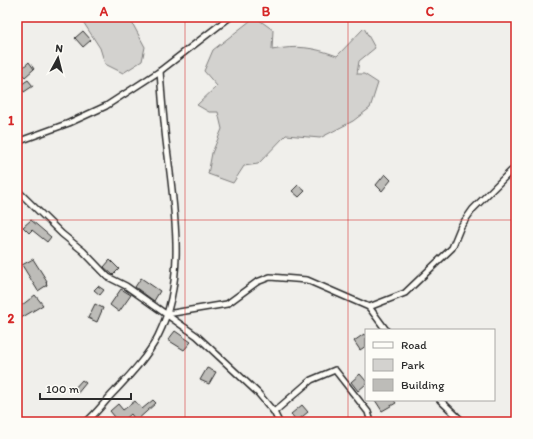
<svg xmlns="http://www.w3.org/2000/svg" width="533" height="439" font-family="Itim,sans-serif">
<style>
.green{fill:#d3d2cf;stroke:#7f7e7d}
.building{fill:#bdbcb8;stroke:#2b2b2b}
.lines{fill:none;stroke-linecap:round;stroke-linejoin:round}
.street-casing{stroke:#2b2b2b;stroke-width:8}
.street{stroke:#fdfcf7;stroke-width:5}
.grid{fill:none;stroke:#d62828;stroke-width:1;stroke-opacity:0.55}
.neatline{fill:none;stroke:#d62828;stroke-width:1.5}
.grid-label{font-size:13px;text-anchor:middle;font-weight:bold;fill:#d62828}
</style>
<rect width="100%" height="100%" fill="#f0efeb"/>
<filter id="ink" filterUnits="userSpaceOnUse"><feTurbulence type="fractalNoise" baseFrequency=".025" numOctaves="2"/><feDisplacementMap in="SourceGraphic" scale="8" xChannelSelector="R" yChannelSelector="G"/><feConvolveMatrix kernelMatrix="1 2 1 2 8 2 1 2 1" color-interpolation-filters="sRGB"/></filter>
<g filter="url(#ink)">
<g class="green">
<path d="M 80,17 L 129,17 L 145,47 L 142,61 L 123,73 L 105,64 L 100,48 Z"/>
<path d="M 255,17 L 273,30 L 272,50 C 297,45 313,47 337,56 L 364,28 L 375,48 L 359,61 L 357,74 L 364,74 L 378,83 L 370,108 L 353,121 L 320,138 L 286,135 L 258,164 L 244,166 L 233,183 L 208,174 L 212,153 L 222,129 L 218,112 L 209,112 L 197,105 L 217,86 L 204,71 L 213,50 Z"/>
</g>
<g class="building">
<path d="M 83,31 L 91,40 L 83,47 L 75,38 Z"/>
<path d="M 29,62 L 34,69 L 25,77 L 19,71 Z"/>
<path d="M 28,80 L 33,86 L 24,92 L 19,86 Z"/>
<path d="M 385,174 L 391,180 L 382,191 L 376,185 Z"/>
<path d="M 298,185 L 305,191 L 299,197 L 292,191 Z"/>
<path d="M 31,220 L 51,237 L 47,242 L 32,230 L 29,233 L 23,227 Z"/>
<path d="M 33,259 L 47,281 L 46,282 L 47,285 L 38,291 L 22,265 Z"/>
<path d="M 110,260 L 119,269 L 113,275 L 104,267 Z"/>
<path d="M 141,278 L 160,291 L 154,301 L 135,287 Z"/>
<path d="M 98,286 L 104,290 L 100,295 L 94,290 Z"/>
<path d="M 121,289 L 131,295 L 119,312 L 110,305 Z"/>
<path d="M 35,295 L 43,305 L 21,318 L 17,312 L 17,309 Z"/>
<path d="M 95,304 L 103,308 L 97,322 L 88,318 Z"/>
<path d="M 175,331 L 191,342 L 184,350 L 168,340 Z"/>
<path d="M 364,334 L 366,337 L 366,346 L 360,350 L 354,341 Z"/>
<path d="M 207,368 L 216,372 L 209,384 L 200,380 Z"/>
<path d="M 360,374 L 366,381 L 366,384 L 358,391 L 351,382 Z"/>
<path d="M 82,380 L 86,383 L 77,394 L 73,390 Z"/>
<path d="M 153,400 L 156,403 L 136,421 L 131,414 L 122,422 L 119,422 L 110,411 L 118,404 L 123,410 L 135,401 L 142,409 Z"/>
<path d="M 375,400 L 394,400 L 396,403 L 382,411 Z"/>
<path d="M 302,405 L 308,412 L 297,421 L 291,414 Z"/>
</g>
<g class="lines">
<defs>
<g id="street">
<path d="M 17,142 L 69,123 L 106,106 L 160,71 L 230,17"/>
<path d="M 17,190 L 62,234 L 83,251 L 108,277 L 126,286 L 197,336 L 258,393 L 274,412 L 279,422"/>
<path d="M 369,307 L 405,293 L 452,248 L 461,226 L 473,209 L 511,171 L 516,170"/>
<path d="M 167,314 L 227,304 L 257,282 L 270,277 L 307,280 L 369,307 L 386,330"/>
<path d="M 440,400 L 463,422"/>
<path d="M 274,412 L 311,380 L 335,370 L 368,412 L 371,422"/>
<path d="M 86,422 C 97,413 105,401 115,391 C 130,375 148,356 158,336 C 186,280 175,215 168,156 C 164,128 162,100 160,71"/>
</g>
</defs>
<use href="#street" class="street-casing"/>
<use href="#street" class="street"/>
</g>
</g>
<path class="grid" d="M 185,17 L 185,422M 348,17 L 348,422M 17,220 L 516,220"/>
<rect width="533" height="439" fill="none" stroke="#fdfcf7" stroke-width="44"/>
<rect x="365" y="329" width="130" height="72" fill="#fdfcf7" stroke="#a9a8a5"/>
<rect x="373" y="342" width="20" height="6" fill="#fdfcf7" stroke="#a9a8a5"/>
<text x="401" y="349" font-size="12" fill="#2b2b2b">Road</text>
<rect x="373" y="359" width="20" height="12" fill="#d3d2cf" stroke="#a9a8a5"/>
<text x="401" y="369" font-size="12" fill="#2b2b2b">Park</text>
<rect x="373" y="379" width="20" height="12" fill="#bdbcb8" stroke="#a9a8a5"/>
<text x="401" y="389" font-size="12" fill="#2b2b2b">Building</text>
<g transform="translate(58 58) rotate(7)" stroke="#fdfcf7" stroke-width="3" paint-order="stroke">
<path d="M0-3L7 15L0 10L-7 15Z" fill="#2b2b2b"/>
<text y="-6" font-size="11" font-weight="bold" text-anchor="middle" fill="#2b2b2b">N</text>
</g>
<path d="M40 393v6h91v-6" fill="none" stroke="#2b2b2b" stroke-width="2"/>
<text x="46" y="393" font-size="12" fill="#2b2b2b" stroke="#fdfcf7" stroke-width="3" paint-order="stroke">100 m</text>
<rect x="22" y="22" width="489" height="395" class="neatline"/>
<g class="grid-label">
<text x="104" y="16">A</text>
<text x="266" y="16">B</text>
<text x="430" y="16">C</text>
<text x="11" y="125">1</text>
<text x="11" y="323">2</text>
</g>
</svg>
